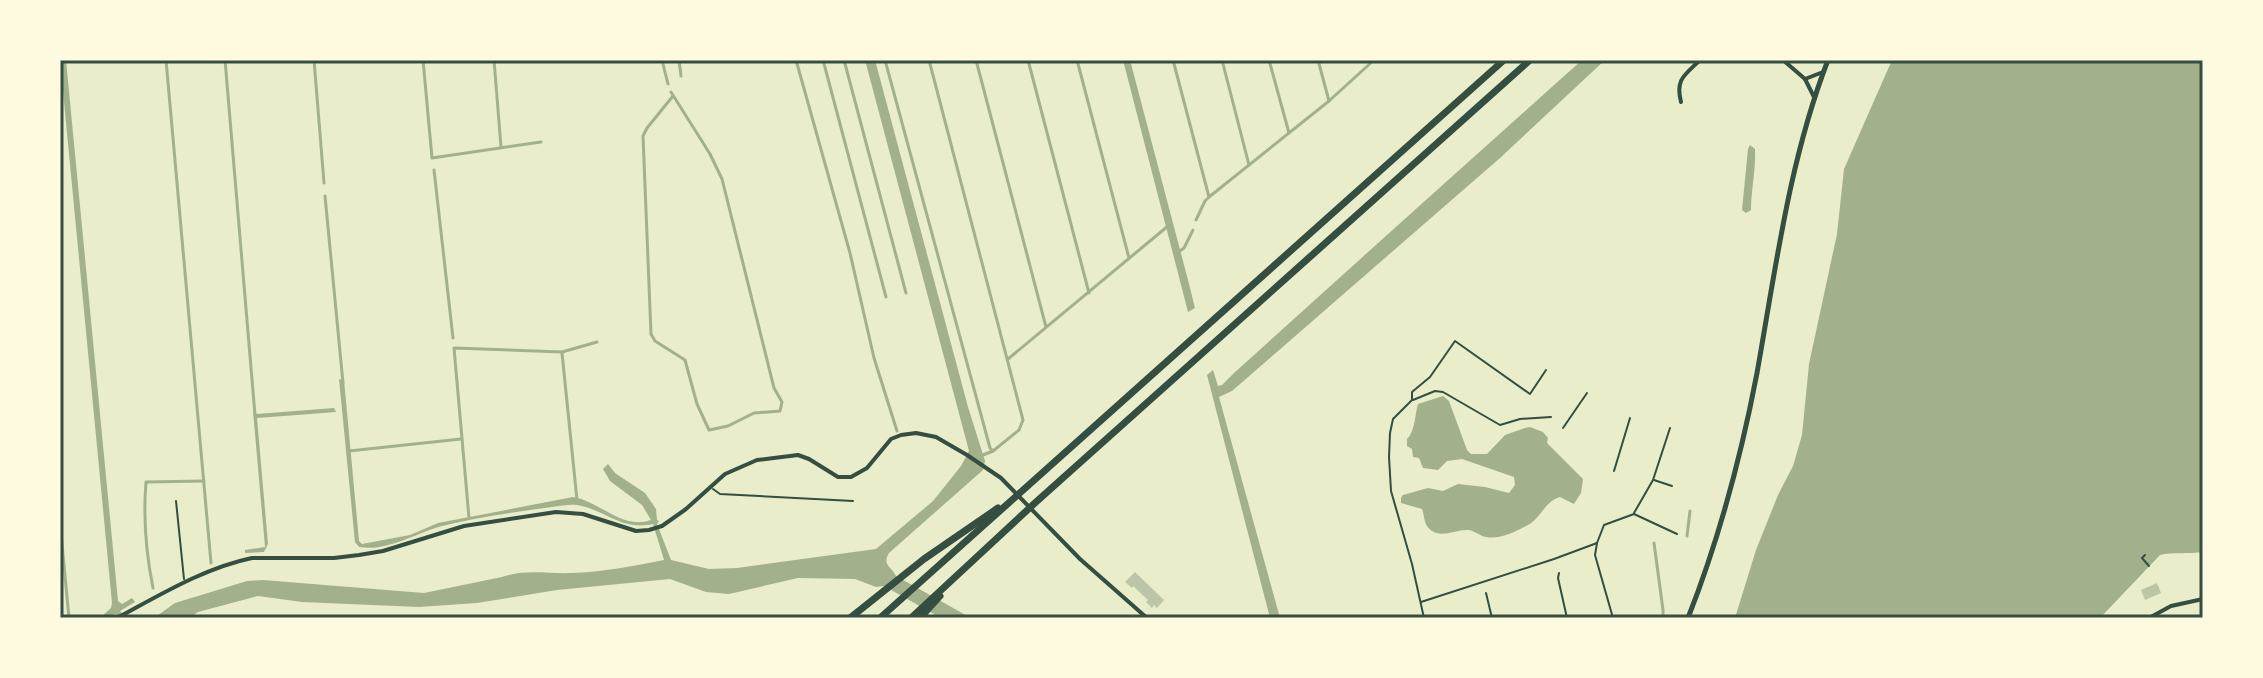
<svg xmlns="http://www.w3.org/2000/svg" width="2263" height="678" font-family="Overpass,sans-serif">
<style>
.water{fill:#a3b18a}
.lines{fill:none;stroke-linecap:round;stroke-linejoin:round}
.stream{stroke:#a3b18a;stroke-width:3}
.building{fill:#bcc5a7}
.path{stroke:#344e41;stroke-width:2}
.service{stroke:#344e41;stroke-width:2}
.minor{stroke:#344e41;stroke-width:4}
.tertiary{stroke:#344e41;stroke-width:5}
.motorway{stroke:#344e41;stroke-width:7}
.neatline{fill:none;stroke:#344e41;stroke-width:3}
</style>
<rect width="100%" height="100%" fill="#e9edc9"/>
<g class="water">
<path d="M 60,60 L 66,60 L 118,601 L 122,604 L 132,598 L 135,602 L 120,611 L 127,618 L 120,618 L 116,614 L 108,618 L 102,616 L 111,608 L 112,603 Z"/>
<path d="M 865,60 L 875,60 L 968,407 L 985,461 L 983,470 L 889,553 C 882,565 891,566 896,576 L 971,618 L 936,618 L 934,614 L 884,586 L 876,587 L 855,579 L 798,578 L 729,594 L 706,592 L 670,579 L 557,590 L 477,603 L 419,607 L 302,602 L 258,596 L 198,612 L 189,618 L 154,618 L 175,603 L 247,581 L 263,580 L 424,593 L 502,577 C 525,569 548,574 571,573 C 603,572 633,566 664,560 L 653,524 C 621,531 606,510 577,505 C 569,504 560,506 552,507 C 516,512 477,517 442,526 C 416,533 387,552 359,547 L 355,542 L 339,379 L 344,380 L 359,541 L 362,544 L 410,535 L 438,523 L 573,497 C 601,502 622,530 651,520 L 642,505 L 610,481 L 603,469 L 608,464 L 615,473 L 645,493 L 656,509 L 657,520 L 659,521 L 657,524 L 671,560 L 709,569 L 737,568 L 876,549 L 933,501 L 961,466 L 969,451 Z"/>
<path d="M 1123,60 L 1130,60 L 1188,280 L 1195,308 L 1188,312 Z"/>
<path d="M 1582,60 L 1605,60 L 1500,158 L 1232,391 L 1219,397 L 1280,618 L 1270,618 L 1207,375 L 1213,370 L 1218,386 L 1222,385 L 1234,373 C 1350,268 1466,164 1582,60 Z"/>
<path d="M 1892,60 L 2203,60 L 2203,552 C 2190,554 2171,552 2160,555 L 2100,618 L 1735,618 L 1756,550 L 1778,495 L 1793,466 L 1802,435 L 1809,364 L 1837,234 L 1844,169 Z"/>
<path d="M 1750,145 L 1755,149 C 1756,170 1751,190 1751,210 L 1746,213 L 1742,210 L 1748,149 Z"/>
<path d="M 1443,396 L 1449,401 L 1467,450 L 1471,454 L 1487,454 L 1505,435 L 1525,428 L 1530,427 L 1543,432 L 1548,438 L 1547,443 L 1583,479 L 1581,493 L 1574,504 L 1560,497 C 1544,502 1542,517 1528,525 C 1516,531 1500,540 1486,537 C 1480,536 1475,531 1469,530 C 1457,529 1442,538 1432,531 C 1423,525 1425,517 1422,509 L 1401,503 L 1401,498 L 1403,495 L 1428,488 L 1443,491 L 1458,484 L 1485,487 L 1509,493 L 1515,485 L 1514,477 L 1462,459 L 1447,461 L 1438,470 L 1423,468 L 1419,458 L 1413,457 L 1412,449 L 1407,446 L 1407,439 C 1415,432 1415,414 1418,404 Z"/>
<path d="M 334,408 L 336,412 L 257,418 L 268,544 L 264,552 L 245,553 L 245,550 L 265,547 L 253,411 L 257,414 Z"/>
</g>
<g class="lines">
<g class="stream">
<path d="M 166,60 L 211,563"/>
<path d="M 225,60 L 255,415"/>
<path d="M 314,60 L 324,183"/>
<path d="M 423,60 L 432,158 L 541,142"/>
<path d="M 494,60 L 501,147"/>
<path d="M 662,60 L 668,84"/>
<path d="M 679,60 L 681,76"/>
<path d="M 796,60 L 850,253 L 874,358 L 897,431"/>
<path d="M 823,60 L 886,297"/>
<path d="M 844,60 L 906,293"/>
<path d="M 885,60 L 990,448 L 993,451 L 1019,430 L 1023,420 L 929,60"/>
<path d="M 976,60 L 1046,327"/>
<path d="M 1028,60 L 1089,293"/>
<path d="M 1077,60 L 1129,258"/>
<path d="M 1173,60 L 1209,197"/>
<path d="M 1222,60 L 1249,165"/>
<path d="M 1269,60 L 1289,133"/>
<path d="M 1318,60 L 1329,101"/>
<path d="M 671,92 L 710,154 L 722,179 L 774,388 L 782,402 L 780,411 L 754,413 L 728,426 L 709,430 L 697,404 L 685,360 L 655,341 L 651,334 L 643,136 L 647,128 L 673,96"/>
<path d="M 434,170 L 453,338"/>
<path d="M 325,196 L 343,383"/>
<path d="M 1196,220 L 1205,201 L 1209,197 L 1329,101 L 1374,60"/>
<path d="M 1177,253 L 1184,248 L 1193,230"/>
<path d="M 562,353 L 577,500"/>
<path d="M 1008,359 L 1168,226"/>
<path d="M 349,451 L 461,439"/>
<path d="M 978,457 L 993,451"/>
<path d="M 469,518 L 454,348 L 562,352 L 597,342"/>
<path d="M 60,523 L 69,618"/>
<path d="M 1687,536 L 1690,511"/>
<path d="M 1654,543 L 1663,610 L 1663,618"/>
<path d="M 153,588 C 146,553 143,518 146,482 L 204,481"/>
</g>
</g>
<g class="building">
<path d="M 1135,572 L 1164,600 L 1157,608 L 1154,605 L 1152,608 L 1146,602 L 1148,600 L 1133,586 L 1132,588 L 1125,582 Z"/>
<path d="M 2157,583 L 2161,593 L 2145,600 L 2141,590 Z"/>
</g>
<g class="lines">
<g class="path">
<path d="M 1413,400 L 1435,391 L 1443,392 L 1500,425 L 1520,419 L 1551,417"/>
<path d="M 1563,428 L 1587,393"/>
<path d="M 1614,471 L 1630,418"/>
<path d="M 1654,480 L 1672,486"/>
<path d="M 1634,513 L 1653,480 L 1670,428"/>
<path d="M 2145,555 L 2142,558 L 2149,566"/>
<path d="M 1559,573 L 1558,578 L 1567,618"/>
<path d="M 1486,593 L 1492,618"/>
<path d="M 1421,602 L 1554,559 L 1597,543"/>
<path d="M 1424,618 L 1412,564 L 1391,491 L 1389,457 L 1390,433 L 1393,419 L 1412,400 L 1412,392 L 1430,377 L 1455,341 L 1530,394 L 1546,370"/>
<path d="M 1613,618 L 1595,555 L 1597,543 L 1604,525 L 1634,514 L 1677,534"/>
</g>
<g class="service">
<path d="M 713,489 L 720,494 L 853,501"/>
<path d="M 176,501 L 184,579"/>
</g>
<g class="minor">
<path d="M 1783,60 L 1805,79 L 1814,97"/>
<path d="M 1805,79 L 1823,72"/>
<path d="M 1681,102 C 1675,79 1685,75 1700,60"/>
<path d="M 117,618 C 160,595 204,568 252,558 L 334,558 L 359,555 L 383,551 L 464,526 L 556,512 L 583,514 L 636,531 L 649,530 L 662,526 L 686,509 L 725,474 L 757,460 L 798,455 L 809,459 L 838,477 L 851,477 L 867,468 L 891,439 L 901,435 L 916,433 L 936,437 L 967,455 L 1001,478 L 1080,559 L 1147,618"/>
<path d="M 2149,618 L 2171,606 L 2203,599"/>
</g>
<path class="tertiary" d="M 1688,618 C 1719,539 1741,457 1757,373 C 1776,267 1789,161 1828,60"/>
<g class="motorway">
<path d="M 850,618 L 924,559 L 998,508"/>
<path d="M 880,618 L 1504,60"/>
<path d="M 911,618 L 1036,502 L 1530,60"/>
<path d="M 920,618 L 940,596"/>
</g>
</g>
<rect width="2263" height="678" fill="none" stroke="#fefae0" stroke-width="124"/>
<rect x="62" y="62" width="2139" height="554" class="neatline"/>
</svg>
